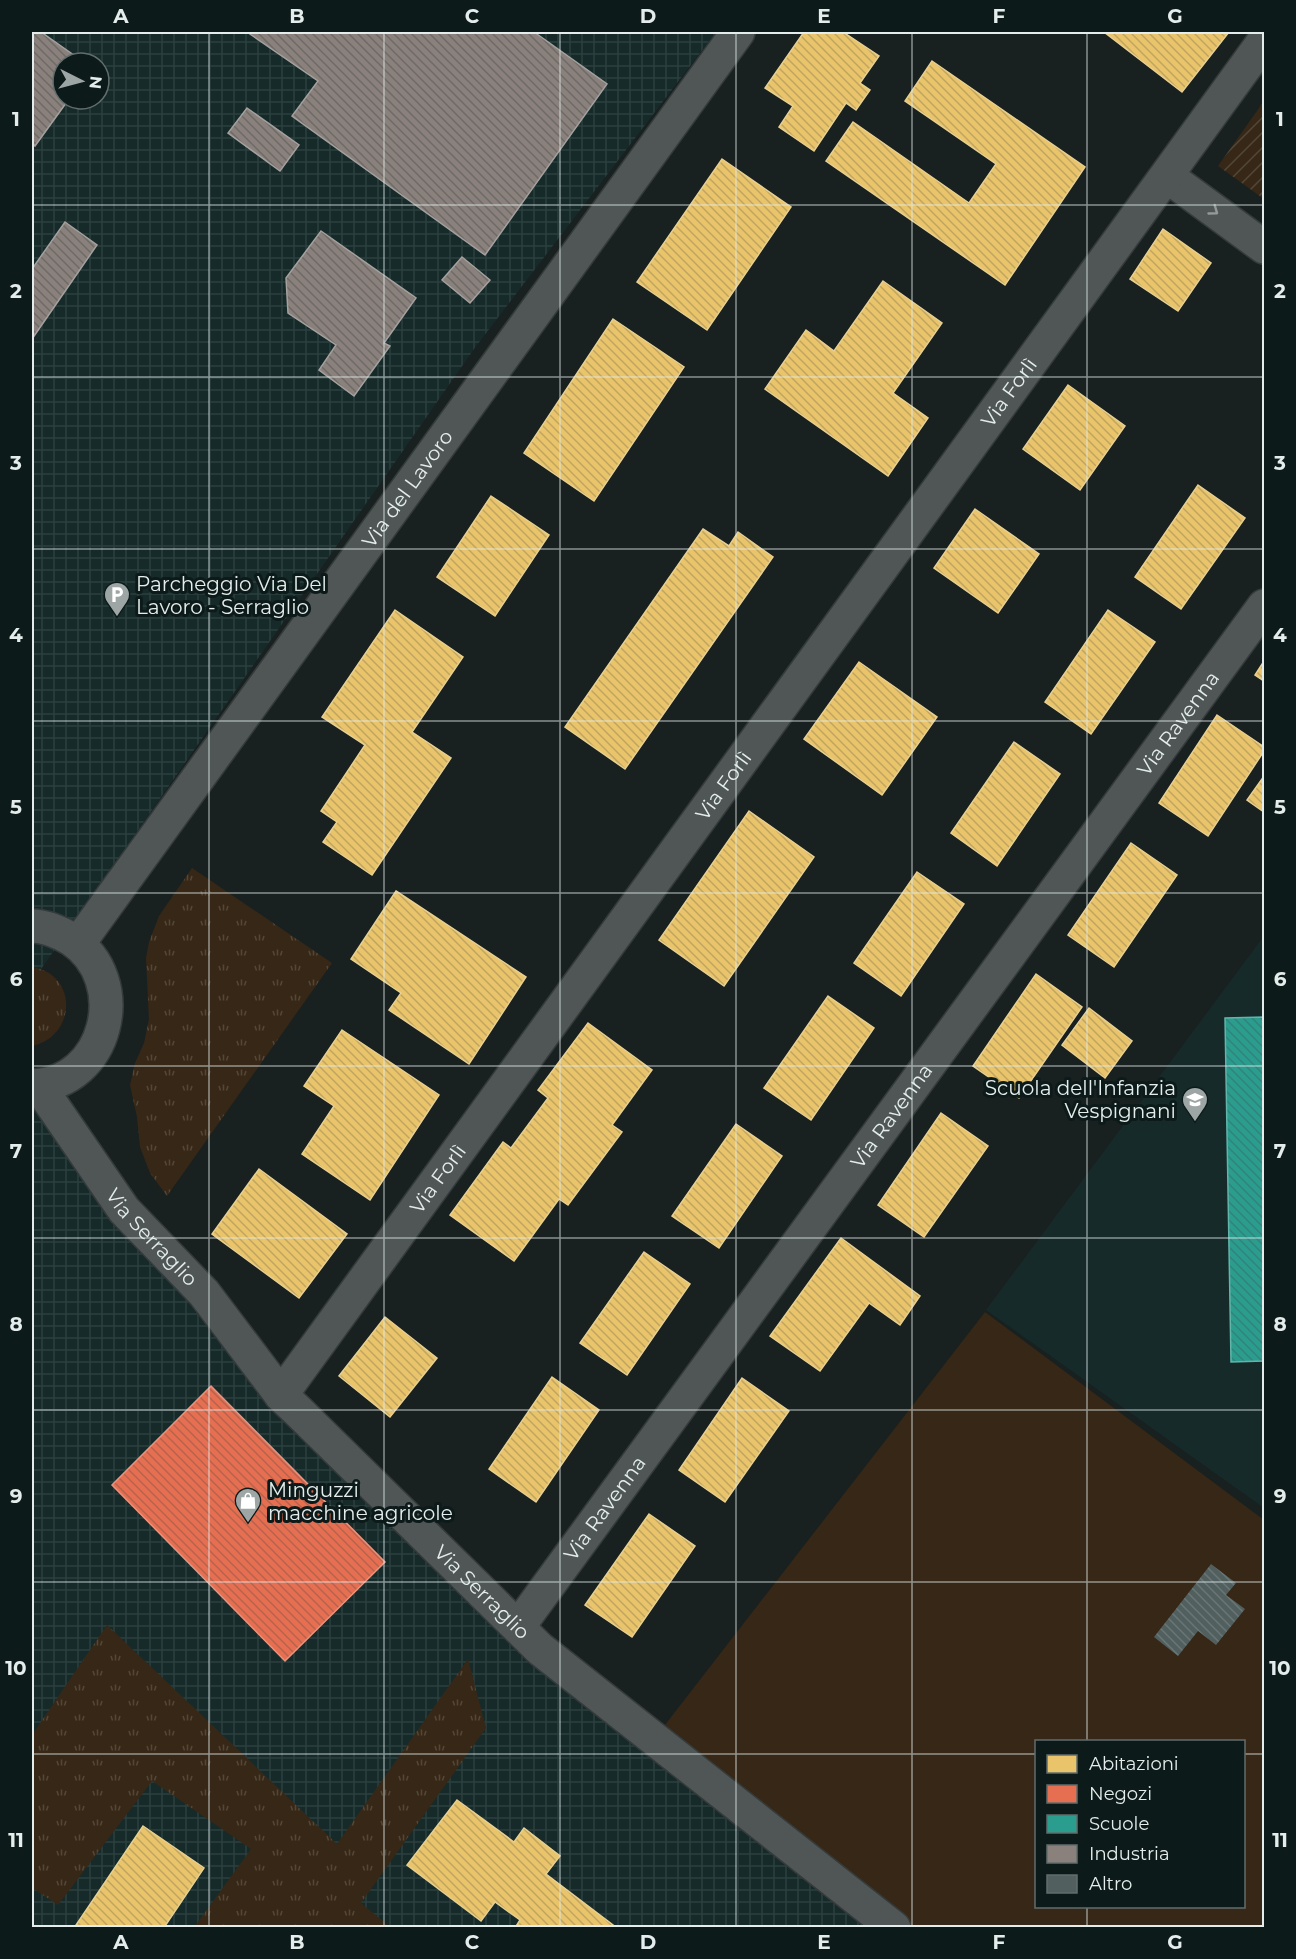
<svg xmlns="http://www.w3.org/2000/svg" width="1296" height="1959" font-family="Montserrat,sans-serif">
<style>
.built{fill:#162a2a}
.industrial{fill:url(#industrial-grid);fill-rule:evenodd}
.grass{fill:url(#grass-tufts)}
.garden{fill:url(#garden-furrows)}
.pitch{fill:#362716;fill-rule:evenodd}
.homes{fill:url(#homes-back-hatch);stroke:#e8d091;stroke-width:1.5}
.shops{fill:url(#shops-back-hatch);stroke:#e69580;stroke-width:1.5}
.schools{fill:url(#schools-back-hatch);stroke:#62b5ab;stroke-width:1.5}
.industry{fill:url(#industry-back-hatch);stroke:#a5a19e;stroke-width:1.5}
.building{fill:url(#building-back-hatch)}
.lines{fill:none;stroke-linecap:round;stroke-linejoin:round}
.street-casing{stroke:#353a3a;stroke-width:36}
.secondary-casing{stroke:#353a3a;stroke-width:36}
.street{stroke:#505656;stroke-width:33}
.secondary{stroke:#505656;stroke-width:33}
.oneway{stroke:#939a9a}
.grid{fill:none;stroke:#e4edec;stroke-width:1.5;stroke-opacity:0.55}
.labels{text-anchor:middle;stroke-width:6;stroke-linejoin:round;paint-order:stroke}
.street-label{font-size:20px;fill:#e4edec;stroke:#0c1a19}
.poi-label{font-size:20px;fill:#e4edec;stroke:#0c1a19;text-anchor:start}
.neatline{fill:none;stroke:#e4edec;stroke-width:2}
.grid-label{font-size:20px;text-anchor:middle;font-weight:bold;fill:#e4edec}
</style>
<defs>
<pattern id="industrial-grid" width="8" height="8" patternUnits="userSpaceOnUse" patternTransform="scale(1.5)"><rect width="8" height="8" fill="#162a2a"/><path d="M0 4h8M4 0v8" fill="none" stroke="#2c3f3f"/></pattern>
<pattern id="grass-tufts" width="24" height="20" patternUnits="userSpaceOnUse" patternTransform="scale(1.5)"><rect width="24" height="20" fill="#362716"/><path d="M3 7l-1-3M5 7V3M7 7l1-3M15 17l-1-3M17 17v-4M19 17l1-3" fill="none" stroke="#534738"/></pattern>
<pattern id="garden-furrows" width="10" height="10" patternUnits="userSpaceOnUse" patternTransform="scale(1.5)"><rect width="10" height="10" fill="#362716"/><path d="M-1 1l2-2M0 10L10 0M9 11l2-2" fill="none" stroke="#534738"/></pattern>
<pattern id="homes-back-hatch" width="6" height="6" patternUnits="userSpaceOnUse" patternTransform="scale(1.5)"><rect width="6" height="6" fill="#e9c46a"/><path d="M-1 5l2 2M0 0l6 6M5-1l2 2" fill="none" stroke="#c0a561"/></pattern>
<pattern id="shops-back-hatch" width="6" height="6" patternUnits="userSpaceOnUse" patternTransform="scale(1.5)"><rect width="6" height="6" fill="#e76f51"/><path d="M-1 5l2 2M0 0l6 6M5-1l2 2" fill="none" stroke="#b6634e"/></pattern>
<pattern id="schools-back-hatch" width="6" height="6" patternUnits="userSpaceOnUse" patternTransform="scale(1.5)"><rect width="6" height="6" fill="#2a9d8f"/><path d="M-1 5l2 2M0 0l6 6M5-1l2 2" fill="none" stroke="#328379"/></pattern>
<pattern id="industry-back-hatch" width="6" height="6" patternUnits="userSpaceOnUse" patternTransform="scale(1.5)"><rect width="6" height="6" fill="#8a817c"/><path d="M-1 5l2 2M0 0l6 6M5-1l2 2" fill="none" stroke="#6e6a67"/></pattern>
<pattern id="building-back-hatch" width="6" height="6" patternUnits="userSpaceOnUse" patternTransform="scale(1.5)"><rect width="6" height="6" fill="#515f5f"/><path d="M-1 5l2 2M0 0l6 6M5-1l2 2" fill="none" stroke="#6a7676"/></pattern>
</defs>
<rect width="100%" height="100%" fill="#192020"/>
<path class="built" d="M 1264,936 L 1264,1508 L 986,1310 Z"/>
<g class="industrial">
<path d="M 32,32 L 716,32 L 474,349 L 32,982 ZM 63,63 L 99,63 L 99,99 L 63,99 Z"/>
<path d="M 32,1066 L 69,1141 L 233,1357 L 654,1739 L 913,1927 L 32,1927 Z"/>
</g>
<g class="grass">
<path d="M 192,868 L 332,963 L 167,1196 L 150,1173 L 140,1147 L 137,1117 L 130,1085 L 135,1063 L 144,1043 L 149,1019 L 146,958 L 149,942 L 159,916 Z"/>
<path d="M 32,967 C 78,974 77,1036 32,1046 Z"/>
<path d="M 107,1625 L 337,1844 L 468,1659 L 486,1728 L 361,1903 L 390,1927 L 197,1927 L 195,1926 L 251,1849 L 152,1781 L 58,1905 L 32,1888 L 32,1735 Z"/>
</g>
<path class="garden" d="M 1264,101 L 1264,199 L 1218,166 Z"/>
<path class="pitch" d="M 985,1312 L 1264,1520 L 1264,1927 L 913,1927 L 654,1739 ZM 1036,1742 L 1244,1742 L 1244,1906 L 1036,1906 Z"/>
<g class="homes">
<path d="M 804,32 L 843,32 L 879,56 L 860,83 L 870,90 L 856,110 L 846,103 L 814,151 L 779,127 L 793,106 L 765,88 Z"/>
<path d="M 1104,32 L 1229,32 L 1182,92 Z"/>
<path d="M 932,61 L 1085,167 L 1005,285 L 826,161 L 853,122 L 969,203 L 996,164 L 905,101 Z"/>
<path d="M 722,159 L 791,207 L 707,330 L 637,282 Z"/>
<path d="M 1163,229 L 1211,263 L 1178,311 L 1130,279 Z"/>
<path d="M 883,281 L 942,323 L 893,393 L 928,418 L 888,476 L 765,389 L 806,330 L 834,351 Z"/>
<path d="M 613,319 L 684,367 L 594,501 L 524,453 Z"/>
<path d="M 1068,385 L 1125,426 L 1080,490 L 1023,449 Z"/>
<path d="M 1198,485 L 1245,518 L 1181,609 L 1135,577 Z"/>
<path d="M 491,496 L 549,535 L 495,616 L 437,577 Z"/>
<path d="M 975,509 L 1039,554 L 998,613 L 934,568 Z"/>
<path d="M 703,529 L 729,546 L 738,532 L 773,557 L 625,769 L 565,727 Z"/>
<path d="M 395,610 L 463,657 L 412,732 L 451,758 L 372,875 L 323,842 L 337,822 L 321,811 L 365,745 L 322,717 Z"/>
<path d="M 1108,610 L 1155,642 L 1091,734 L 1045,702 Z"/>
<path d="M 1264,661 L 1264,681 L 1255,675 Z"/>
<path d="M 859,662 L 937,717 L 882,795 L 804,739 Z"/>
<path d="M 1217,715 L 1264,747 L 1264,751 L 1208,836 L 1159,803 Z"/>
<path d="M 1014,742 L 1060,774 L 997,866 L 951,833 Z"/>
<path d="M 1264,776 L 1264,812 L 1247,800 Z"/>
<path d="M 749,811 L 814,857 L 724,986 L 659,940 Z"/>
<path d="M 1131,843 L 1177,875 L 1114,967 L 1068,935 Z"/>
<path d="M 917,872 L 964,904 L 901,996 L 854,963 Z"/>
<path d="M 396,891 L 526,977 L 469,1064 L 389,1010 L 401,993 L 351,959 Z"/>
<path d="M 1036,974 L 1082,1007 L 1019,1098 L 973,1066 Z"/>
<path d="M 828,996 L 874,1028 L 811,1120 L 764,1088 Z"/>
<path d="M 1089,1008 L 1132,1041 L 1105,1078 L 1062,1045 Z"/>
<path d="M 588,1023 L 652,1070 L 612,1125 L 622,1132 L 568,1205 L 559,1199 L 514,1261 L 450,1215 L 503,1142 L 511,1148 L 548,1098 L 538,1090 Z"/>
<path d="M 342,1030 L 439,1095 L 370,1200 L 302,1154 L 334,1106 L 304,1086 Z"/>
<path d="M 941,1113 L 988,1146 L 924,1237 L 878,1205 Z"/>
<path d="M 736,1124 L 782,1156 L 719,1248 L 672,1216 Z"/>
<path d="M 259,1169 L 347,1234 L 299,1298 L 212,1234 Z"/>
<path d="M 841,1238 L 920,1296 L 900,1325 L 869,1303 L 820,1371 L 770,1336 Z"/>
<path d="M 644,1252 L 690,1284 L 627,1375 L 580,1343 Z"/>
<path d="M 385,1317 L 437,1358 L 390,1417 L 339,1376 Z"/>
<path d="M 552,1377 L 599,1410 L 536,1502 L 489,1469 Z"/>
<path d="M 742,1378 L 789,1411 L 725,1502 L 679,1470 Z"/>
<path d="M 649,1514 L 695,1546 L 632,1637 L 585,1605 Z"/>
<path d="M 457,1800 L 514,1842 L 524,1828 L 560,1856 L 546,1874 L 617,1928 L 515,1928 L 520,1920 L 495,1902 L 481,1921 L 407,1865 Z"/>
<path d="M 143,1826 L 204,1868 L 165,1926 L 168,1928 L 74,1928 Z"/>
</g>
<path class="shops" d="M 211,1386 L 385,1562 L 285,1661 L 112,1485 Z"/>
<path class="schools" d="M 1264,1017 L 1264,1361 L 1231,1362 L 1225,1018 Z"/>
<g class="industry">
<path d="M 32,32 L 41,32 L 85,63 L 63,63 L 63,99 L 69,99 L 35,146 L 32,143 Z"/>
<path d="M 247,32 L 534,32 L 607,84 L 485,255 L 292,116 L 318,81 Z"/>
<path d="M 247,108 L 299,145 L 280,171 L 228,133 Z"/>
<path d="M 65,222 L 97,245 L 32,339 L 32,269 Z"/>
<path d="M 321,231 L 416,298 L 384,343 L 390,346 L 354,396 L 319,370 L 336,345 L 288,313 L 286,278 Z"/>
<path d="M 462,257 L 490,280 L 470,303 L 442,280 Z"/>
</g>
<path class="building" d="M 1211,1564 L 1236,1583 L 1226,1595 L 1245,1609 L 1216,1645 L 1198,1631 L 1178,1656 L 1154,1637 Z"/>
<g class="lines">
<defs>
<g id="street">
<path d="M 1167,176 L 1264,247"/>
<path id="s1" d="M 39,1086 L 124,1210 L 204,1293 L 281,1395 L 301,1414 L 540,1649 L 894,1928"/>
<path id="s2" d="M 281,1395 L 1264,41"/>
<path id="s3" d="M 518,1627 L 1264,606"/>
</g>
<g id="secondary">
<path d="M 32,926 C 46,926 59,932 71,939 C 133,980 108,1084 32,1086"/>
<path id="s4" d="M 78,944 L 738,32"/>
</g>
</defs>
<use href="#street" class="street-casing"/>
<use href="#secondary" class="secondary-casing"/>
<use href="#street" class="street"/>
<use href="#secondary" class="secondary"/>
</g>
<defs><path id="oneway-chevron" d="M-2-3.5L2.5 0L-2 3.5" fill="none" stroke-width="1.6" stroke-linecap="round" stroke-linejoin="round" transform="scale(1.5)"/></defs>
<use class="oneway" href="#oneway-chevron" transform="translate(1214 211) rotate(36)"/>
<path class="grid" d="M 209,32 L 209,1928M 384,32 L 384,1928M 560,32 L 560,1928M 736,32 L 736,1928M 912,32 L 912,1928M 1087,32 L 1087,1742M 32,205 L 1264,205M 32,377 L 1264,377M 32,549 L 1264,549M 32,721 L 1264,721M 32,893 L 1264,893M 32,1066 L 1264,1066M 32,1238 L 1264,1238M 32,1410 L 1264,1410M 32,1582 L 1264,1582M 32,1754 L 1036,1754M 1244,1754 L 1264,1754M 1087,1906 L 1087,1928"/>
<defs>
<symbol id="parking-pin" viewBox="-11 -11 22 30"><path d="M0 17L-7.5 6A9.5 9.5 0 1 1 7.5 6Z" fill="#9da5a5" stroke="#0c1a19"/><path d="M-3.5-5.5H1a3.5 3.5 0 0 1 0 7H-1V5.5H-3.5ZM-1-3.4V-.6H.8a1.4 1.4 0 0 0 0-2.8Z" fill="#fff"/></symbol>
<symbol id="school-pin" viewBox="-11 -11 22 30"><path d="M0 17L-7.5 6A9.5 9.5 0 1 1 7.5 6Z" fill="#9da5a5" stroke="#0c1a19"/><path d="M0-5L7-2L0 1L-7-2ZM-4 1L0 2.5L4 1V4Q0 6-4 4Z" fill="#fff"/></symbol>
<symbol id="shop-pin" viewBox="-11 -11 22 30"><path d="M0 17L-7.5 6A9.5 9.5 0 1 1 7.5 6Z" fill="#9da5a5" stroke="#0c1a19"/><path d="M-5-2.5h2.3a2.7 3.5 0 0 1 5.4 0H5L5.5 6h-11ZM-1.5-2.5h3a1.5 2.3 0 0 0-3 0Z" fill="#fff"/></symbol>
</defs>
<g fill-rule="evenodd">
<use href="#parking-pin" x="102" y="580" width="30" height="40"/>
<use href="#school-pin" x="1180" y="1085" width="30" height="40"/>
<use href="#shop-pin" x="233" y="1486" width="30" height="40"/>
</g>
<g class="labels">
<g class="street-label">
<text dy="7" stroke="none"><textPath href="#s2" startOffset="1239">Via Forlì</textPath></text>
<text dy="7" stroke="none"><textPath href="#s4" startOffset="562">Via del Lavoro</textPath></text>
<text dy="7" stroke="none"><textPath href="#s3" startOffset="1119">Via Ravenna</textPath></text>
<text dy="7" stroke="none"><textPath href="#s2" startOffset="753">Via Forlì</textPath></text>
<text dy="7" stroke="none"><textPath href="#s3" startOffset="633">Via Ravenna</textPath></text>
<text dy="7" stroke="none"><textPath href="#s2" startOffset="267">Via Forlì</textPath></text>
<text dy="7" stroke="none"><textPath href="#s1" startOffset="189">Via Serraglio</textPath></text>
<text dy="7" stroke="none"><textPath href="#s3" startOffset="147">Via Ravenna</textPath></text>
<text dy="7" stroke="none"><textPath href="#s1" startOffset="675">Via Serraglio</textPath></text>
</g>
<g class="poi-label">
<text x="136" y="591">Parcheggio Via Del<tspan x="136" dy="23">Lavoro - Serraglio</tspan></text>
<text x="1176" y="1095" text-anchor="end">Scuola dell'Infanzia<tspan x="1176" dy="23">Vespignani</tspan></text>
<text x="268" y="1497">Minguzzi<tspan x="268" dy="23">macchine agricole</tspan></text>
</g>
</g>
<rect width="1296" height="1959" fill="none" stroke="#0c1a19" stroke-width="66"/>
<rect x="1035" y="1740" width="210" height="168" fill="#0c1a19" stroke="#626e6d" stroke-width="1.5"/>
<rect x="1047" y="1755" width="30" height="18" fill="#e9c46a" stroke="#626e6d" stroke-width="1.5"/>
<text x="1089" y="1770" font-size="18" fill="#e4edec">Abitazioni</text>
<rect x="1047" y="1785" width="30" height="18" fill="#e76f51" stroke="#626e6d" stroke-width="1.5"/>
<text x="1089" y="1800" font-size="18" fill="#e4edec">Negozi</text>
<rect x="1047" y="1815" width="30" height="18" fill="#2a9d8f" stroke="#626e6d" stroke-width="1.5"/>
<text x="1089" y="1830" font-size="18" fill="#e4edec">Scuole</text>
<rect x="1047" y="1845" width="30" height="18" fill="#8a817c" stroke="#626e6d" stroke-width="1.5"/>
<text x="1089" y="1860" font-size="18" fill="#e4edec">Industria</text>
<rect x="1047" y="1875" width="30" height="18" fill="#515f5f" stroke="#626e6d" stroke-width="1.5"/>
<text x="1089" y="1890" font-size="18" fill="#e4edec">Altro</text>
<g transform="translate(81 81) rotate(96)"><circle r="28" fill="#0c1a19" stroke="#626e6d" stroke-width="1.5"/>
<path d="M0-4.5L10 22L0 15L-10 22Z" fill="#9da5a5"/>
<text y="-9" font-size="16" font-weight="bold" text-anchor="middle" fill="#e4edec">N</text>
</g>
<rect x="33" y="33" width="1230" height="1893" class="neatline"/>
<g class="grid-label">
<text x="121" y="23">A</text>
<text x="297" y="23">B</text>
<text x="472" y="23">C</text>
<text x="648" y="23">D</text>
<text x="824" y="23">E</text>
<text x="999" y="23">F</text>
<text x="1175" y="23">G</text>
<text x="16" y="126">1</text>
<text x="1280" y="126">1</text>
<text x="16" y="298">2</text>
<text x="1280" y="298">2</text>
<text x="16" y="470">3</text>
<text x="1280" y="470">3</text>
<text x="16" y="642">4</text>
<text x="1280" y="642">4</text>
<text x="16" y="814">5</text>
<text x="1280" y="814">5</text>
<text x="16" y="986">6</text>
<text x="1280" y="986">6</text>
<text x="16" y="1158">7</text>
<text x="1280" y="1158">7</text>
<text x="16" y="1331">8</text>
<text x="1280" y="1331">8</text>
<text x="16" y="1503">9</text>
<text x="1280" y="1503">9</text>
<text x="16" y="1675">10</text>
<text x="1280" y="1675">10</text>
<text x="16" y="1847">11</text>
<text x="1280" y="1847">11</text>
<text x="121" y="1949">A</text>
<text x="297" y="1949">B</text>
<text x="472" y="1949">C</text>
<text x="648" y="1949">D</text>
<text x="824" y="1949">E</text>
<text x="999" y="1949">F</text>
<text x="1175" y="1949">G</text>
</g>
</svg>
